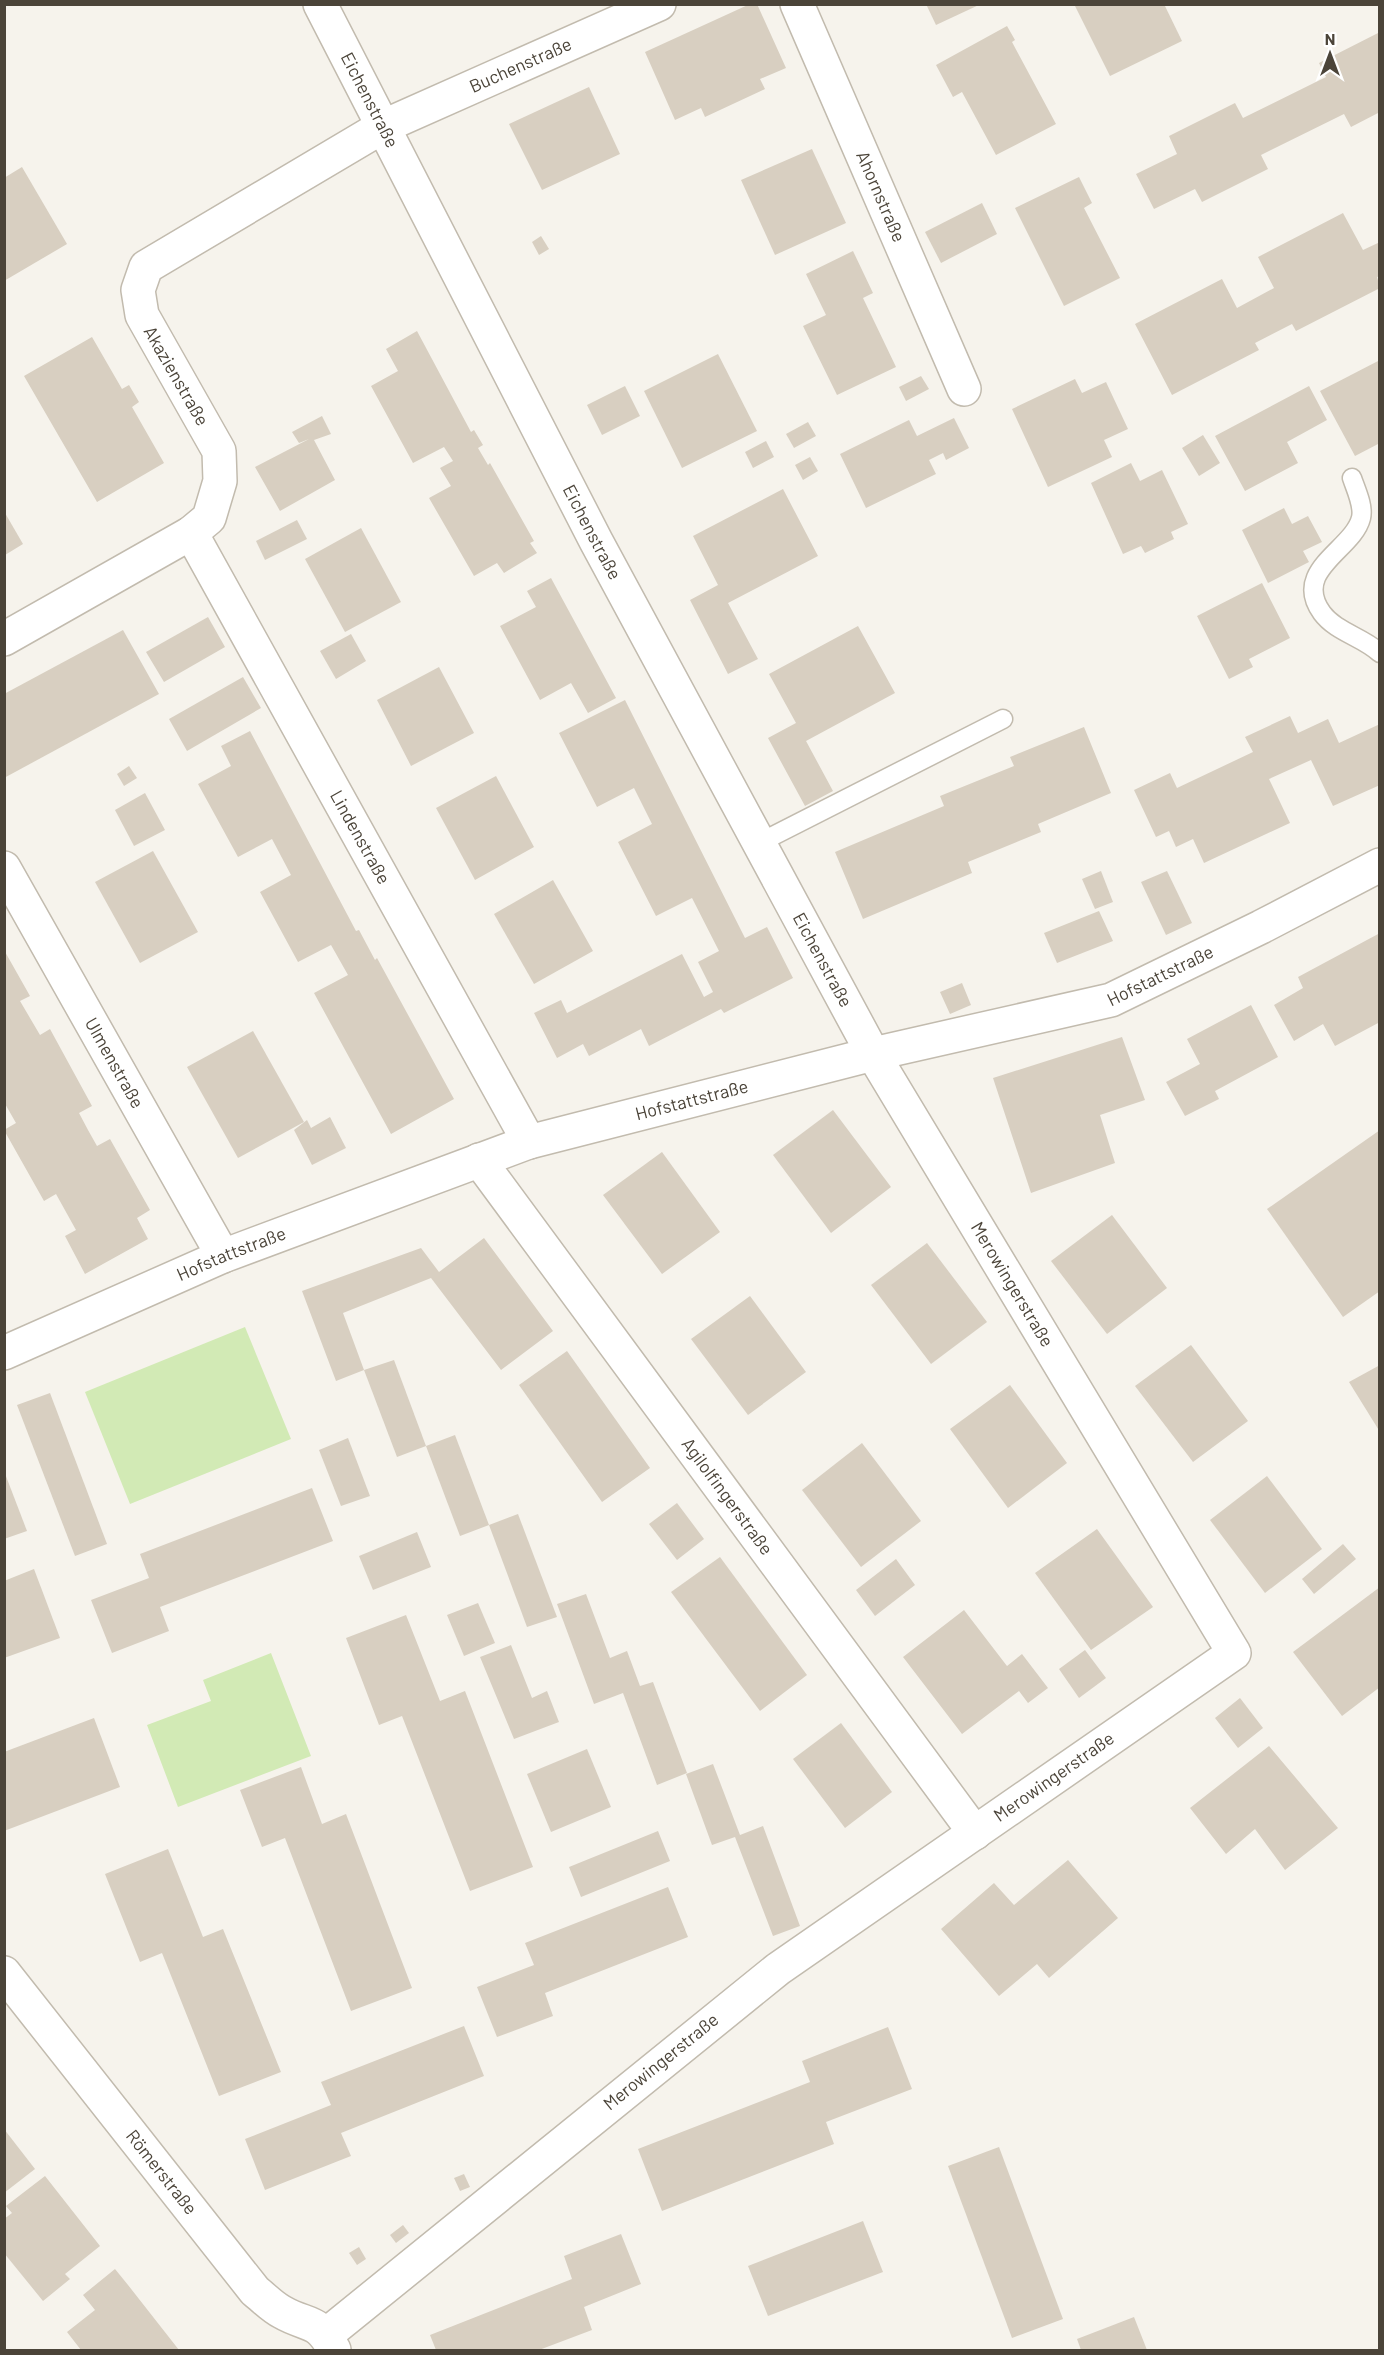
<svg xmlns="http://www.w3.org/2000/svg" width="1384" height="2355" font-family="Barlow,sans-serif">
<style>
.green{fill:#d2eab5}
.building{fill:#d8cfc1}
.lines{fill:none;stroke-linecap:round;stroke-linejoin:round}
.lane-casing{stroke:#c2bbae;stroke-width:21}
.street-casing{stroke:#c2bbae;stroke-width:36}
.lane{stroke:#fff;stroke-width:18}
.street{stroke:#fff;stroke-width:33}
.labels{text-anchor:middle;stroke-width:4.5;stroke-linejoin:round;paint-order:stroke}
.street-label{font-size:18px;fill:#4b4439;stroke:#fff}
</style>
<rect width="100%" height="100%" fill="#f6f3ec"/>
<g class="green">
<path d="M 245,1327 L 291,1439 L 130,1504 L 85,1392 Z"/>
<path d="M 271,1653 L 311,1756 L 178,1807 L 147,1725 L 211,1701 L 203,1680 Z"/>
</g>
<g class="building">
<path d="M 750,4 L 757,4 L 786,68 L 760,79 L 765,89 L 705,117 L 701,108 L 675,120 L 645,52 Z"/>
<path d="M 926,4 L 981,4 L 936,25 Z"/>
<path d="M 1074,4 L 1164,4 L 1182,41 L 1110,76 Z"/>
<path d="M 1007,26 L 1015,40 L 1012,42 L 1056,124 L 996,155 L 962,92 L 953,97 L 936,65 Z"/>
<path d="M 1380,32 L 1380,112 L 1351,127 L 1344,114 L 1261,155 L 1268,169 L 1202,202 L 1195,189 L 1154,209 L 1136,174 L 1177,154 L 1169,136 L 1235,103 L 1243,118 L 1326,77 L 1319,63 Z"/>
<path d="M 589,87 L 620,154 L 542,190 L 509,124 Z"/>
<path d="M 812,149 L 846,223 L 775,255 L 741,180 Z"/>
<path d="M 22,167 L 67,244 L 4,281 L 4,178 Z"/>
<path d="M 1079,177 L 1092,203 L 1084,208 L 1120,278 L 1064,306 L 1015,208 Z"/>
<path d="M 982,203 L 997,234 L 941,263 L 925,232 Z"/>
<path d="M 1343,213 L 1363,250 L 1380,242 L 1380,276 L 1377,277 L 1380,288 L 1296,331 L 1292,324 L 1255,343 L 1259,350 L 1172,395 L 1135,324 L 1222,279 L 1237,308 L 1274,288 L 1258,257 Z"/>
<path d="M 541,236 L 549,249 L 539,255 L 532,242 Z"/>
<path d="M 853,251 L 873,293 L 863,298 L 896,367 L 837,395 L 803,326 L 826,315 L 806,274 Z"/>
<path d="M 417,331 L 471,432 L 474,430 L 483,445 L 478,448 L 488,465 L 490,463 L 534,541 L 530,543 L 537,553 L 504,573 L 497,563 L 474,576 L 429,498 L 451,486 L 440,468 L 453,461 L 444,447 L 413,463 L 371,386 L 398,371 L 386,349 Z"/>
<path d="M 92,337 L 122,389 L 129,385 L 139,402 L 132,407 L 164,463 L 97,502 L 24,376 Z"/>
<path d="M 718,354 L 757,431 L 682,468 L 644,391 Z"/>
<path d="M 1380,360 L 1380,443 L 1355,456 L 1320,391 Z"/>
<path d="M 921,376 L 929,389 L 906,401 L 899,387 Z"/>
<path d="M 1075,379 L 1082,393 L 1106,382 L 1128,429 L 1104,440 L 1112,457 L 1048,487 L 1012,409 Z"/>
<path d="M 625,386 L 640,416 L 602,435 L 587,405 Z"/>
<path d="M 1309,386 L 1327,420 L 1287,442 L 1298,463 L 1245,491 L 1215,436 Z"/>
<path d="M 322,416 L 331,434 L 314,440 L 335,480 L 280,511 L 255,467 L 309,439 L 299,443 L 292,432 Z"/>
<path d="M 954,418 L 969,448 L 946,460 L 943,453 L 929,460 L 936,474 L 866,508 L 840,454 L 909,420 L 917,436 Z"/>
<path d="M 808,422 L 816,436 L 794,448 L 786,434 Z"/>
<path d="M 1203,435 L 1220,463 L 1199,476 L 1182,448 Z"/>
<path d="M 766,441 L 774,457 L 753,468 L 745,452 Z"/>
<path d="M 810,457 L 818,471 L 803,480 L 795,465 Z"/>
<path d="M 1131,463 L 1140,481 L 1162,470 L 1188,524 L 1171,532 L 1174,539 L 1145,553 L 1141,546 L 1123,554 L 1091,483 Z"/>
<path d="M 783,489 L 818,556 L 728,603 L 758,659 L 728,674 L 690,600 L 718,585 L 693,536 Z"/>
<path d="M 1284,508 L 1292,524 L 1308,516 L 1322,542 L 1303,551 L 1309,562 L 1268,583 L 1242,530 Z"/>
<path d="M 5,513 L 23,544 L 5,555 Z"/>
<path d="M 297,520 L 307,539 L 265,560 L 256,541 Z"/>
<path d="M 361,528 L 401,602 L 345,632 L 305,559 Z"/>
<path d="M 551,578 L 616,698 L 588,713 L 571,683 L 540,700 L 500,626 L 536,607 L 527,591 Z"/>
<path d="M 1262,583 L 1290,638 L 1249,659 L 1253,667 L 1229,679 L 1197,616 Z"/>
<path d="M 208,617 L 225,647 L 164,682 L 146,652 Z"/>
<path d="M 858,626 L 895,693 L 806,741 L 833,791 L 805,806 L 768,738 L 796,723 L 769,674 Z"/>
<path d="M 123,630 L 159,694 L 4,778 L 4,694 Z"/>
<path d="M 351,634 L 366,661 L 336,679 L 320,651 Z"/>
<path d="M 439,667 L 474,733 L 411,766 L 377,700 Z"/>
<path d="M 243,677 L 261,708 L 187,751 L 169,719 Z"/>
<path d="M 625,700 L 745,938 L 767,927 L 793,978 L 724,1013 L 721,1009 L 649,1046 L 641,1029 L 589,1056 L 583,1044 L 557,1058 L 534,1013 L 561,1000 L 567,1013 L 682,954 L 704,997 L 713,992 L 698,962 L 719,951 L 692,898 L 656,916 L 618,842 L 652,824 L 634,788 L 597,807 L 559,733 Z"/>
<path d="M 1290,716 L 1298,733 L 1328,719 L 1339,743 L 1380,724 L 1380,785 L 1333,806 L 1311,760 L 1269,779 L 1290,823 L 1204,863 L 1193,839 L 1176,847 L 1169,831 L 1156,837 L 1134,790 L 1170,773 L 1177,788 L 1253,752 L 1245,737 Z"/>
<path d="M 1084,727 L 1111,793 L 1038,824 L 1041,832 L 968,862 L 972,873 L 863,919 L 835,852 L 944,806 L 940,796 L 1014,766 L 1010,757 Z"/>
<path d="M 250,731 L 356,931 L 359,930 L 375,960 L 377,958 L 454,1099 L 391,1134 L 314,993 L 348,975 L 331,945 L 298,962 L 260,892 L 291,875 L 272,839 L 238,857 L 198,784 L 231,766 L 221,746 Z"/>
<path d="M 129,766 L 137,778 L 124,786 L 117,774 Z"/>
<path d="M 496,776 L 534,847 L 475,880 L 436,808 Z"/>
<path d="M 145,793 L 165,830 L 134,846 L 115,810 Z"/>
<path d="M 153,851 L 198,932 L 140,963 L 95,882 Z"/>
<path d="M 1101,871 L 1113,902 L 1095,909 L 1082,879 Z"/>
<path d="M 1167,871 L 1192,923 L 1166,935 L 1141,882 Z"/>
<path d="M 553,880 L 593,951 L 534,984 L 494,914 Z"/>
<path d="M 1099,911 L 1113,941 L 1057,963 L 1044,933 Z"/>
<path d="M 1380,933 L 1380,1022 L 1335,1046 L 1323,1024 L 1294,1041 L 1274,1005 L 1303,988 L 1298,977 Z"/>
<path d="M 4,950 L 30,996 L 20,1001 L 40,1035 L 50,1029 L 92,1106 L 79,1113 L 88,1130 L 97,1146 L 110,1139 L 150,1210 L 137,1218 L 148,1239 L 85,1274 L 65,1236 L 76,1230 L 56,1194 L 44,1201 L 4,1130 L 16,1123 L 4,1102 Z"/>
<path d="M 962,983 L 971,1005 L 950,1014 L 940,992 Z"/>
<path d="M 1251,1005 L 1278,1057 L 1215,1091 L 1219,1099 L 1185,1116 L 1166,1082 L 1200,1064 L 1187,1039 Z"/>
<path d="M 253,1031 L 304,1122 L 238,1158 L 187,1067 Z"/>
<path d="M 1122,1037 L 1145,1100 L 1100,1115 L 1115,1163 L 1031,1193 L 993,1078 Z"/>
<path d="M 833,1110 L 891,1187 L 831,1233 L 773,1155 Z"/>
<path d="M 330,1117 L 346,1148 L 312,1165 L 294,1130 L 307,1120 L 311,1128 Z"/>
<path d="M 1380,1130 L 1380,1291 L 1343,1317 L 1267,1209 Z"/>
<path d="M 662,1152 L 720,1232 L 662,1274 L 603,1195 Z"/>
<path d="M 1112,1215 L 1167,1288 L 1107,1334 L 1051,1261 Z"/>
<path d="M 484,1238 L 553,1331 L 501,1370 L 431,1278 L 343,1313 L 364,1370 L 336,1381 L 302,1291 L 421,1248 L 439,1272 Z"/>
<path d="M 927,1243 L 987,1322 L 931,1364 L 871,1285 Z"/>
<path d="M 750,1296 L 806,1372 L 748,1415 L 691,1339 Z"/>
<path d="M 1191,1345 L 1248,1421 L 1193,1462 L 1135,1386 Z"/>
<path d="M 567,1351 L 650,1468 L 602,1502 L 519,1385 Z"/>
<path d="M 394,1360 L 426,1446 L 397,1457 L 364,1370 Z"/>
<path d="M 1380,1365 L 1380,1432 L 1349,1382 Z"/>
<path d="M 1010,1385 L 1067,1463 L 1008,1508 L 950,1429 Z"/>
<path d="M 50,1393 L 107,1544 L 75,1556 L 17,1405 Z"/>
<path d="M 455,1435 L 489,1525 L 460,1536 L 426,1446 Z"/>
<path d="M 348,1438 L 370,1496 L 341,1506 L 319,1450 Z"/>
<path d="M 862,1443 L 921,1521 L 861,1567 L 802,1490 Z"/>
<path d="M 4,1471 L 27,1531 L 4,1539 Z"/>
<path d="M 1267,1476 L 1322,1549 L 1265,1593 L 1210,1520 Z"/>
<path d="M 312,1488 L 333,1541 L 160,1607 L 169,1631 L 112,1653 L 91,1600 L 149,1578 L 140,1554 Z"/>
<path d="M 677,1503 L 704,1539 L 677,1560 L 649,1524 Z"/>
<path d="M 518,1514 L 557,1617 L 527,1627 L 489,1525 Z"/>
<path d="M 1097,1529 L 1153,1607 L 1091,1650 L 1035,1573 Z"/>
<path d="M 417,1532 L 431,1567 L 373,1590 L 359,1556 Z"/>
<path d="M 1343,1544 L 1356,1559 L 1314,1594 L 1302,1579 Z"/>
<path d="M 720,1557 L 807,1675 L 760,1711 L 671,1592 Z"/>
<path d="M 896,1559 L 915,1585 L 875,1616 L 856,1590 Z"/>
<path d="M 34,1569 L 60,1638 L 4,1658 L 4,1581 Z"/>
<path d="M 1380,1587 L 1380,1687 L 1342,1716 L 1293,1652 Z"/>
<path d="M 586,1594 L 610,1658 L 627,1651 L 640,1686 L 653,1682 L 687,1773 L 657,1785 L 623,1693 L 594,1704 L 557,1604 Z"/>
<path d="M 478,1603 L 495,1643 L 464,1656 L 447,1615 Z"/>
<path d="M 964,1610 L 1007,1666 L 1022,1654 L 1048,1688 L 1028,1703 L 1019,1691 L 962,1734 L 903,1657 Z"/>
<path d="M 406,1615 L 440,1701 L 465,1691 L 533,1867 L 470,1891 L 402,1716 L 379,1725 L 346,1638 Z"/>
<path d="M 511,1645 L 532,1698 L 547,1691 L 559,1722 L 514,1739 L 480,1657 Z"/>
<path d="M 1085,1650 L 1106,1678 L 1079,1698 L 1059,1669 Z"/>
<path d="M 1240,1698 L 1263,1728 L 1238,1748 L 1215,1718 Z"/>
<path d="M 94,1718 L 120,1787 L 4,1831 L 4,1752 Z"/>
<path d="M 841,1723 L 892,1792 L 845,1828 L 793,1759 Z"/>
<path d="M 1269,1746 L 1338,1828 L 1285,1870 L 1255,1829 L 1226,1854 L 1190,1808 Z"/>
<path d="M 587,1749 L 611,1807 L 551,1832 L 527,1774 Z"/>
<path d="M 713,1764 L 740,1835 L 763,1826 L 800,1926 L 773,1936 L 735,1837 L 712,1845 L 686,1774 Z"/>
<path d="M 301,1767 L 322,1824 L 346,1814 L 412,1988 L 351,2011 L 285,1838 L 262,1847 L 240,1790 Z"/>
<path d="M 658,1831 L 670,1861 L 581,1897 L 569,1867 Z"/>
<path d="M 168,1849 L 203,1937 L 223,1929 L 281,2072 L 219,2096 L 162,1953 L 140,1962 L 105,1874 Z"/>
<path d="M 1068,1860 L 1118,1918 L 1049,1978 L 1037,1964 L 999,1996 L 941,1929 L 994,1883 L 1014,1905 Z"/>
<path d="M 668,1887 L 688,1937 L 545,1993 L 553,2016 L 497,2037 L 477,1987 L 534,1965 L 525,1943 Z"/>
<path d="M 464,2026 L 484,2076 L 341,2133 L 351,2156 L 265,2190 L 245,2139 L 331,2105 L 321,2082 Z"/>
<path d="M 888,2027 L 912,2089 L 826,2122 L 834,2144 L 662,2211 L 638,2149 L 810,2082 L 802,2061 Z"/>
<path d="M 4,2129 L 35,2169 L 4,2193 Z"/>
<path d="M 999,2147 L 1063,2319 L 1012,2338 L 948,2166 Z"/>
<path d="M 464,2174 L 470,2187 L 460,2191 L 454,2178 Z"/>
<path d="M 45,2176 L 100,2246 L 65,2274 L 70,2279 L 43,2301 L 4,2253 L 4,2219 L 12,2213 L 6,2206 Z"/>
<path d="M 863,2221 L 883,2272 L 768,2316 L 748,2266 Z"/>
<path d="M 403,2225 L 409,2233 L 396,2243 L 390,2235 Z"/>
<path d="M 621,2234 L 641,2284 L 584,2307 L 592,2330 L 539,2350 L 436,2350 L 430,2335 L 572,2279 L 564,2256 Z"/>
<path d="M 359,2247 L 366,2259 L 357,2265 L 349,2253 Z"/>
<path d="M 115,2269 L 128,2285 L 179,2350 L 81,2350 L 67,2332 L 95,2310 L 83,2295 Z"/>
<path d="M 1134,2317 L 1147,2350 L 1081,2350 L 1077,2339 Z"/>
</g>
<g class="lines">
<defs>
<g id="lane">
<path d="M 1352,478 C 1356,490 1364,506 1361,518 C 1353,550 1291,570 1322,613 C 1336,632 1363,637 1380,653"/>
<path d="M 759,843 L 1003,719"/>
</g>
<g id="street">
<path id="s1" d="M 320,4 L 596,541 L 873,1054 L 1234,1653 L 778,1969 L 326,2335"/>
<path id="s2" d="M 797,4 L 964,389"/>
<path id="s3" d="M 191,533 L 529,1142"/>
<path id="s4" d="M 4,639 L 191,533 L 209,518 L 220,481 L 219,451 L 142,315 L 138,290 L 146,267 L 382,127 L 659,4"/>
<path id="s5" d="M 4,868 L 223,1256"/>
<path id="s6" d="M 479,1160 L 975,1833"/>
<path id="s7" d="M 4,1353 L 223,1256 L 529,1142 L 873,1054 L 1111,1000 L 1261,927 L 1380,865"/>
<path id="s8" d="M 4,1973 L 255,2291 C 264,2298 272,2307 282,2312 C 308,2327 318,2318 334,2350"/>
</g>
</defs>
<use href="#lane" class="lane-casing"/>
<use href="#street" class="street-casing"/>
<use href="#lane" class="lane"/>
<use href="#street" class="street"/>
</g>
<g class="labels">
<g class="street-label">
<text dy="6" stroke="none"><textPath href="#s4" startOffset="939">Buchenstraße</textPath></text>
<text dy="6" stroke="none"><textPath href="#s1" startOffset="108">Eichenstraße</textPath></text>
<text dy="6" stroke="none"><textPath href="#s2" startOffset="210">Ahornstraße</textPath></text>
<text transform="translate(176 376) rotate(60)" y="6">Akazienstraße</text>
<text dy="6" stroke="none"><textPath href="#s1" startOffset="594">Eichenstraße</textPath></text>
<text dy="6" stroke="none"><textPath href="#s3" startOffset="348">Lindenstraße</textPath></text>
<text dy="6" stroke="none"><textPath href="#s1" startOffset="1080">Eichenstraße</textPath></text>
<text dy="6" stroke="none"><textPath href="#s7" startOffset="1220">Hofstattstraße</textPath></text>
<text dy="6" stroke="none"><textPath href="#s5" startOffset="224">Ulmenstraße</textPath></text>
<text dy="6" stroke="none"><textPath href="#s7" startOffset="734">Hofstattstraße</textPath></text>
<text dy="6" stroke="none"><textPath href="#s7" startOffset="248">Hofstattstraße</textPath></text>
<text dy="6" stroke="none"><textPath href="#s1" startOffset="1456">Merowingerstraße</textPath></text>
<text dy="6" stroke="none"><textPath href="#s6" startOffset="418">Agilolfingerstraße</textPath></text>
<text transform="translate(1054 1777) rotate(-35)" y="6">Merowingerstraße</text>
<text transform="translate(661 2062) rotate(-39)" y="6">Merowingerstraße</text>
<text dy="6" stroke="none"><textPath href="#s8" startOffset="254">Römerstraße</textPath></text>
</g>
</g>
<rect width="1384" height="2355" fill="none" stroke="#4b4439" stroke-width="12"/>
<g transform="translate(1330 54)" stroke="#ffffff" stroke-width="4.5" paint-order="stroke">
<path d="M0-4.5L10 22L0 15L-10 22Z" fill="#4b4439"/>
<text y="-9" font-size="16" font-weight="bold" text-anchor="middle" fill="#4b4439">N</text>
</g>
</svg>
